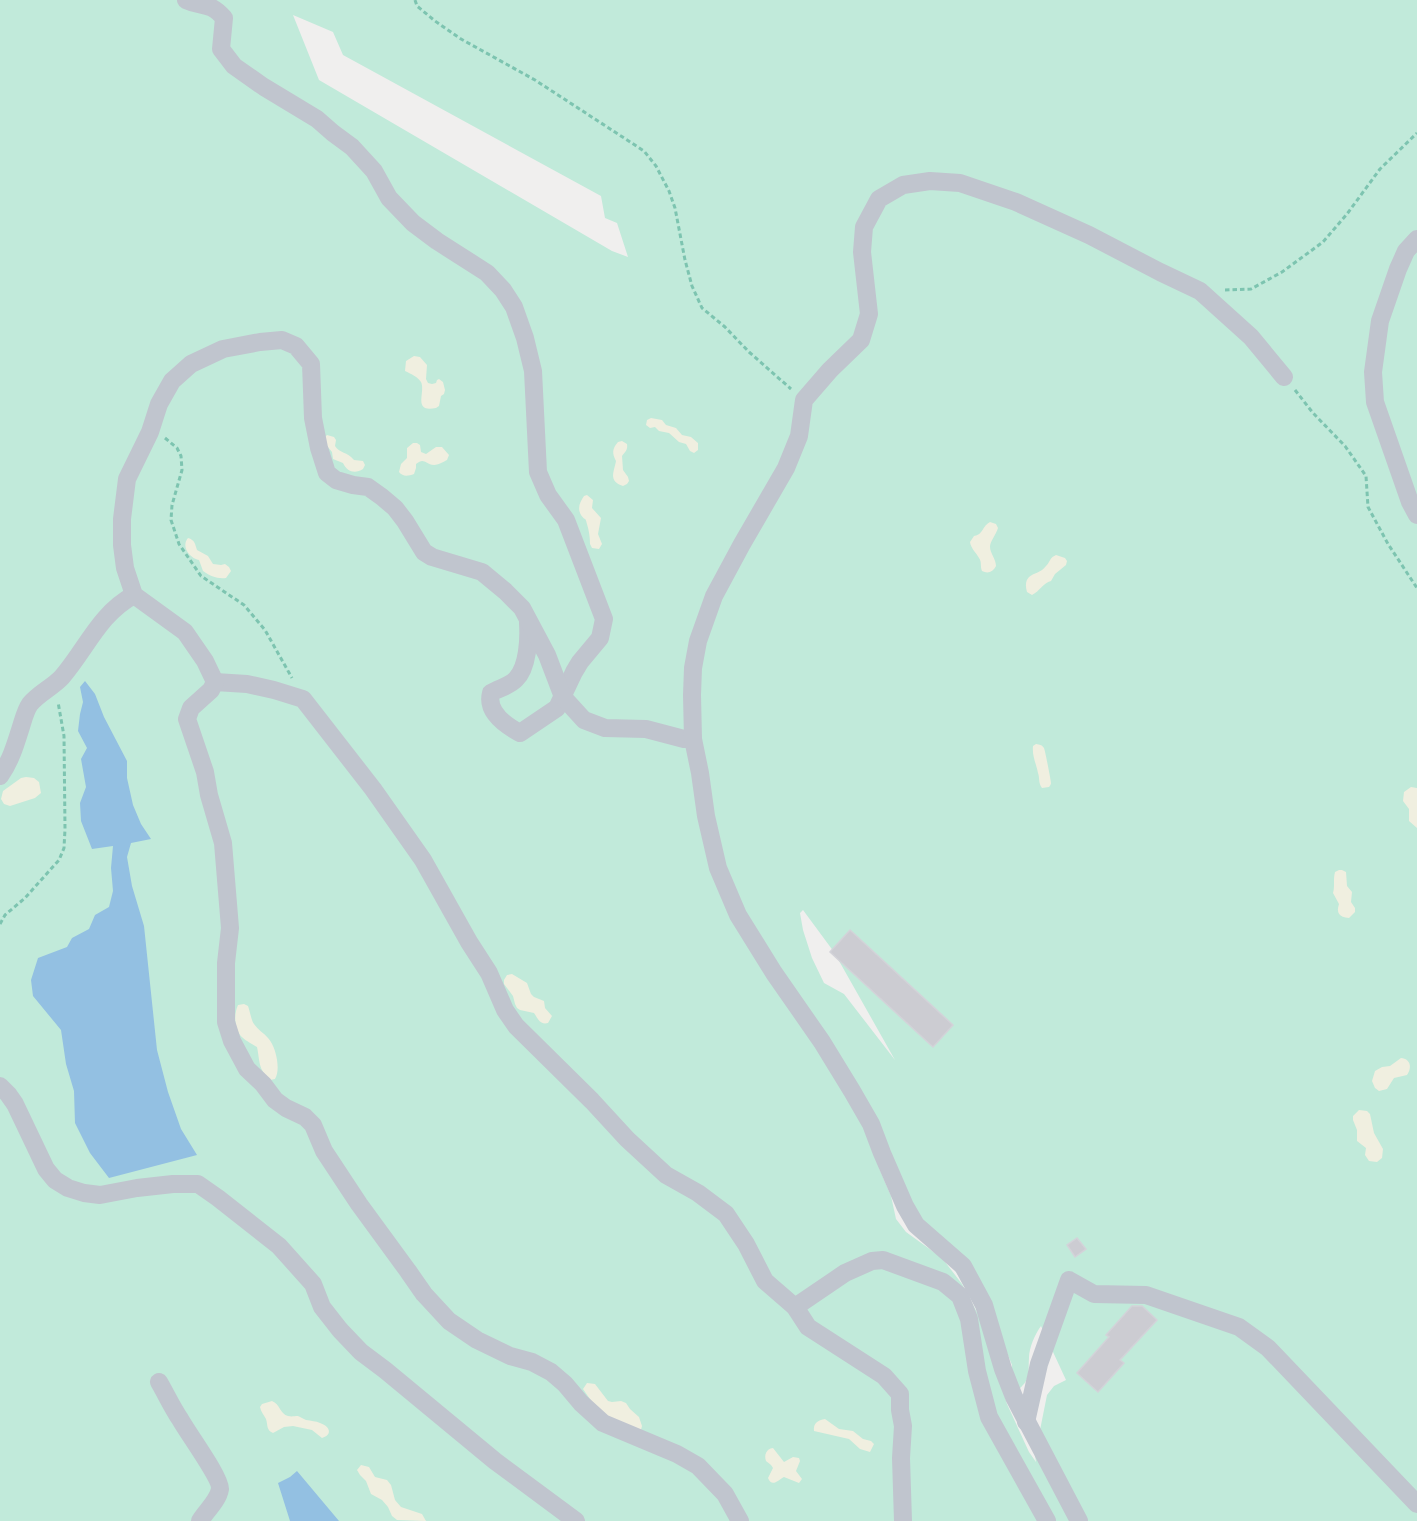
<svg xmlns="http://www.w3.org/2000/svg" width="1417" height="1521" font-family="Manrope,sans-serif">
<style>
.green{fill:#c1eada;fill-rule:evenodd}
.sand{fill:#f0efe0}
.water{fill:#93c0e2}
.building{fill:#ccccd2;stroke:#d3d3d9;stroke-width:1.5}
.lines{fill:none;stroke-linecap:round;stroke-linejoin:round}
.path{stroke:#7dc4b0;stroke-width:3;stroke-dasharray:4.5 3;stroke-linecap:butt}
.minor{stroke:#c0c5ce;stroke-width:18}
</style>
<rect width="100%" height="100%" fill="#f0efee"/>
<path class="green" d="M 0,0 L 1417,0 L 1417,1521 L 0,1521 ZM 293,15 L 333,32 L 343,55 L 601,196 L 605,218 L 617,223 L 628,257 L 612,251 L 319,80 ZM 803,910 L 834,952 L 895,1060 L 844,994 L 824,983 L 812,958 L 803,930 L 800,913 ZM 879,1168 L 926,1227 L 1003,1343 L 1012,1365 L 1011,1377 L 1019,1389 C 1031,1379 1028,1372 1029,1358 C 1029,1348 1035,1334 1041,1326 L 1066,1380 L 1054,1386 L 1047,1395 L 1035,1455 L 1036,1462 L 1029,1452 L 1007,1404 L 981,1320 L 962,1284 L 942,1258 L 906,1232 L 896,1219 L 891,1196 Z"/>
<g class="sand">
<path d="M 414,356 L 420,357 L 427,365 L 426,379 L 428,383 L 432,384 L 436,383 L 437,380 L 439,379 L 443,382 L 445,390 L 444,394 L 441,396 L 439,406 L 436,408 C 412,413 426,392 421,382 C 417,376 411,374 405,371 L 406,361 Z"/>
<path d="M 651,418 L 662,420 L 666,425 L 676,428 L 682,435 L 691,437 L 698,443 L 698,450 L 694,453 L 690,451 L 686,444 L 679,442 L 669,433 L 659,431 L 655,427 L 650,428 L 646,425 L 647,420 Z"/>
<path d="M 327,435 L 334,437 L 336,440 L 335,446 C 340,454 347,451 354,460 L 363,461 L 365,465 L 363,469 C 355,474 347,472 343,463 L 333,459 L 332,452 L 327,446 L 325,437 Z"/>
<path d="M 622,441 L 627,444 C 628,450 625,452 622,456 L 623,470 L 628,477 L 629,481 L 627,484 L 623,486 C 608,481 614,472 616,461 C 612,453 612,449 618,442 Z"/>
<path d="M 413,443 L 417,443 L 420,445 L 421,452 L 426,454 L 436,447 L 442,447 L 449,455 L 447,460 C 443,462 438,465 434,465 C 425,464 424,457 416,464 L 416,468 L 414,474 C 408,476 403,477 399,472 L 401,464 L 407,458 L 407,448 Z"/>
<path d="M 587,495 L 593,500 L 592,508 L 601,518 L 598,534 L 602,544 L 599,549 L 592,548 L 590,544 C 590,537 589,531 587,524 C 585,516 586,522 581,515 C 577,508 580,502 584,496 Z"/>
<path d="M 990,522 L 996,524 L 998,528 C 996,535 990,541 990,547 C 990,553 996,559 996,566 C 993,572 988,574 982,571 C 980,566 982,562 979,558 C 976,552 971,549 970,542 L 974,536 C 983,535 982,526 990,522 Z"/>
<path d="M 188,538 C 195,540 195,544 197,550 L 208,556 L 213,564 L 221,565 L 225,564 L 229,567 L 231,571 L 226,578 C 217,579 210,576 203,571 L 199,560 C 189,558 181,546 188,538 Z"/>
<path d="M 1056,555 L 1065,558 L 1067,561 L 1066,565 L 1055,574 L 1051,581 C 1043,583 1040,591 1032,595 L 1027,592 C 1022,571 1038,577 1046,566 C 1051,561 1049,558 1056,555 Z"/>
<path d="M 1036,744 C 1040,745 1041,744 1044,748 C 1045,750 1051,781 1051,783 C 1051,784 1050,786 1049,787 L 1042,788 C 1038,782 1040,779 1038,773 C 1036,763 1032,756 1033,746 Z"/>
<path d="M 26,777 L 34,778 L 39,782 L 41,793 L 35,798 L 10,806 L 4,804 L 1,799 L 3,791 L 21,778 Z"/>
<path d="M 1411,787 L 1417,788 L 1417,837 L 1417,828 L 1409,821 L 1409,809 L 1403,801 L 1404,792 Z"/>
<path d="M 1339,870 L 1342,870 L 1346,872 L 1347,886 L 1352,892 L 1351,902 L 1355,908 L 1355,912 L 1349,918 C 1339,917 1336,913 1339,904 L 1333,893 C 1335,886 1333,879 1335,872 Z"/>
<path d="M 512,974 L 527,983 L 531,994 L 534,997 L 544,1001 L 545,1008 L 552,1016 L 548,1023 C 540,1025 538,1019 534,1013 L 520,1010 L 517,1008 L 515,1004 L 513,996 L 504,984 L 504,980 L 507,975 Z"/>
<path d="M 244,1004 L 248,1006 C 250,1011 251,1020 254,1024 C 258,1030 264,1033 268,1038 C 276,1046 281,1070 275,1079 L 270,1080 C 258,1069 260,1061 257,1047 C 252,1044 244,1040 240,1035 C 234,1026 234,1014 238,1005 Z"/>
<path d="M 1401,1058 C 1411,1059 1412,1068 1407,1075 L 1394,1078 L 1387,1089 L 1379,1091 L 1375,1088 L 1372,1081 L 1375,1071 L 1382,1067 L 1390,1066 Z"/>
<path d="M 1359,1110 L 1367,1111 L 1370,1114 L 1374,1133 L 1383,1149 L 1382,1158 L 1377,1162 L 1369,1161 L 1365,1155 L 1366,1148 L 1357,1141 L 1357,1130 L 1353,1120 L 1353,1116 Z"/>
<path d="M 587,1383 L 595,1384 L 608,1401 L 612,1402 L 621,1401 L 626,1403 L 630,1409 L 639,1417 L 642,1426 L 641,1430 L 601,1415 L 583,1389 Z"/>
<path d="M 272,1401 C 280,1404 280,1414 288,1416 C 292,1417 294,1416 298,1416 C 301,1417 303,1419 306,1420 C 311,1421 316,1421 320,1423 C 330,1426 333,1435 322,1438 L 312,1430 L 293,1426 L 284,1427 L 273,1433 C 266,1430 268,1425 266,1419 C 264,1415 261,1412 260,1407 L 262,1404 Z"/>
<path d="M 825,1419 L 839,1429 L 853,1431 L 863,1439 L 871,1441 L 874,1444 L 870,1452 L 860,1449 L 849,1439 L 814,1431 C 813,1423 818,1420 825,1419 Z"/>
<path d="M 773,1448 L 784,1462 L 793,1457 L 799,1458 L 800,1461 L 796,1471 L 802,1479 L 799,1483 L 784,1477 C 778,1480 772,1488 768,1478 L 773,1468 L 771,1465 L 766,1461 C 764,1455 766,1449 773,1448 Z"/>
<path d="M 361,1465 L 369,1467 L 375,1477 L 387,1480 L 391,1485 L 395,1500 L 401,1507 L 422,1514 L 426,1521 L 397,1520 L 392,1516 L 388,1507 L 382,1500 L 371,1494 L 366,1481 L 360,1475 L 357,1470 Z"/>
</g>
<g class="water">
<path d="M 85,681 L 95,694 L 104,717 L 127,761 L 127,778 L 133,805 L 141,824 L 151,839 L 131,843 L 127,857 L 132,886 L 144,926 L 157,1050 L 168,1092 L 181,1129 L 197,1155 L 109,1178 L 90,1153 L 75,1123 L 74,1091 L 66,1064 L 61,1030 L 33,996 L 31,980 L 38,958 L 67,947 L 72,938 L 89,929 L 95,915 L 109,907 L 113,891 L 111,868 L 113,846 L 92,849 L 81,821 L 80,803 L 86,787 L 81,759 L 87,748 L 78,731 L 80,714 L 83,702 L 80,687 Z"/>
<path d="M 297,1471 L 339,1521 L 290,1521 L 278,1483 L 290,1477 Z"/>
</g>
<g class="building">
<path d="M 850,930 L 953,1025 L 933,1047 L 830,952 Z"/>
<path d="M 1077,1238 L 1086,1249 L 1075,1257 L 1067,1245 Z"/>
<path d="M 1132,1306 L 1142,1306 L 1157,1320 L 1120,1360 L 1124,1363 L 1098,1392 L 1077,1373 L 1109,1337 L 1106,1335 Z"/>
</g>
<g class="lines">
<g class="path">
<path d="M 415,0 L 417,6 L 435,21 L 461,39 L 535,80 L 644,151 L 656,166 L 669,191 L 675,208 L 685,260 L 692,286 L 702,308 L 725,327 L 749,352 L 791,389"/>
<path d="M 1225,290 L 1251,289 L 1282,272 L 1323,242 L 1347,214 L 1380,169 L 1417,133"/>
<path d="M 1295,390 L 1313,413 L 1345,446 L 1366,476 L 1368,507 L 1388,544 L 1417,588"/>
<path d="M 165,438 L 177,448 L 181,456 L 182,470 L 172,505 L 171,520 L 179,544 L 201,576 L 244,605 L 265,630 L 292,678"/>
<path d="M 0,924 L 5,915 L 25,898 L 59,860 L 64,848 L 65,829 L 64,736 L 58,702"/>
</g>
<g class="minor">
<path d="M 186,0 C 203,8 209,1 224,18 L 221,49 L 234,66 L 264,87 L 317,119 L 333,133 L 352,147 L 374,171 L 389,198 L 413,223 L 437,241 L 487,273 L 503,290 L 514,307 L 525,338 L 533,371 L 538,472 L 548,495 L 566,520 L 604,619 L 600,638 L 580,662 L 574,672 L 557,708 L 520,733 C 505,725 486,712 491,693 C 499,688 510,686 516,679 C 528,667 529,639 528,623"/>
<path d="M 1417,239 L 1406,251 L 1398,269 L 1380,321 L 1373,372 L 1375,402 L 1410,502 L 1417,515"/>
<path d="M 215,682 L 247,684 L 274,690 L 303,699 L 373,789 L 423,860 L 469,942 L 489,973 L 505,1010 L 516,1026 L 592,1101 L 627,1139 L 666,1175 L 698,1193 L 726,1214 L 746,1244 L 765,1281 L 795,1307 L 808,1327 L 884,1376 L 900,1394 L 900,1410 L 903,1426 L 901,1458 L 903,1521"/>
<path d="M 693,739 L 684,739 L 646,729 L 605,728 L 584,720 L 563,697 L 547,655 L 522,608 L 505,591 L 482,572 L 432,557 L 424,552 L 405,521 L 395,508 L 382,497 L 368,487 L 353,485 L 336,480 L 327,473 L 319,448 L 313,418 L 311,364 L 296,346 L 282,340 L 260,342 L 223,349 L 191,364 L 172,381 L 159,404 L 150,432 L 127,479 L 122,519 L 122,545 L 125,568 L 134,595 L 185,632 L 205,661 L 215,682 L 211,690 L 191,708 L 187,719 L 205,772 L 209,795 L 223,843 L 230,928 L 226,963 L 226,1022 L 232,1041 L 247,1069 L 263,1084 L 275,1100 L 286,1108 L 305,1117 L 313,1125 L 324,1151 L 359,1204 L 408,1271 L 424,1294 L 449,1321 L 477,1340 L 510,1356 L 532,1362 L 551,1372 L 565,1384 L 581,1403 L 603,1423 L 677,1454 L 698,1466 L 725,1494 L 740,1521"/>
<path d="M 0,776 C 10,762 15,746 20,730 C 23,721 25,711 30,704 C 39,693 53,687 62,677 C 87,648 99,614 134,595"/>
<path d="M 0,1086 L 8,1094 L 15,1104 L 46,1169 L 55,1180 L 68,1188 L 84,1193 L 100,1195 L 137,1188 L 173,1184 L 198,1184 L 218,1198 L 279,1246 L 313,1284 L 322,1307 L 340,1330 L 361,1352 L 385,1370 L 495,1461 L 576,1521"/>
<path d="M 795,1307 L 845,1273 L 872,1261 L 883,1260 L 943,1282 L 960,1296 L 969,1319 L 977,1371 L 989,1417 L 1047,1521"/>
<path d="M 159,1382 C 166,1394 172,1407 180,1419 C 187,1432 221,1478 220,1489 C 218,1501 206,1511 200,1521"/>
<path d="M 1026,1422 L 1039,1364 L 1069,1280 L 1094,1294 L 1146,1295 L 1239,1327 L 1268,1348 L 1417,1504"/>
<path d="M 1079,1521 L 1014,1397 L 1003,1369 L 984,1305 L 963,1266 L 916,1225 L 905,1206 L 882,1153 L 871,1124 L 852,1091 L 822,1042 L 774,973 L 738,915 L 718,868 L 706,816 L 700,773 L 693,739 L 692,695 L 693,668 L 698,641 L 714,596 L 742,544 L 786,468 L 799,436 L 804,400 L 830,370 L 861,340 L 869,314 L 862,252 L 864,227 L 879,199 L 903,185 L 930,181 L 960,183 L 1016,202 L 1089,235 L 1160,272 L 1200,291 L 1251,337 L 1284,377"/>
</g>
</g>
</svg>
